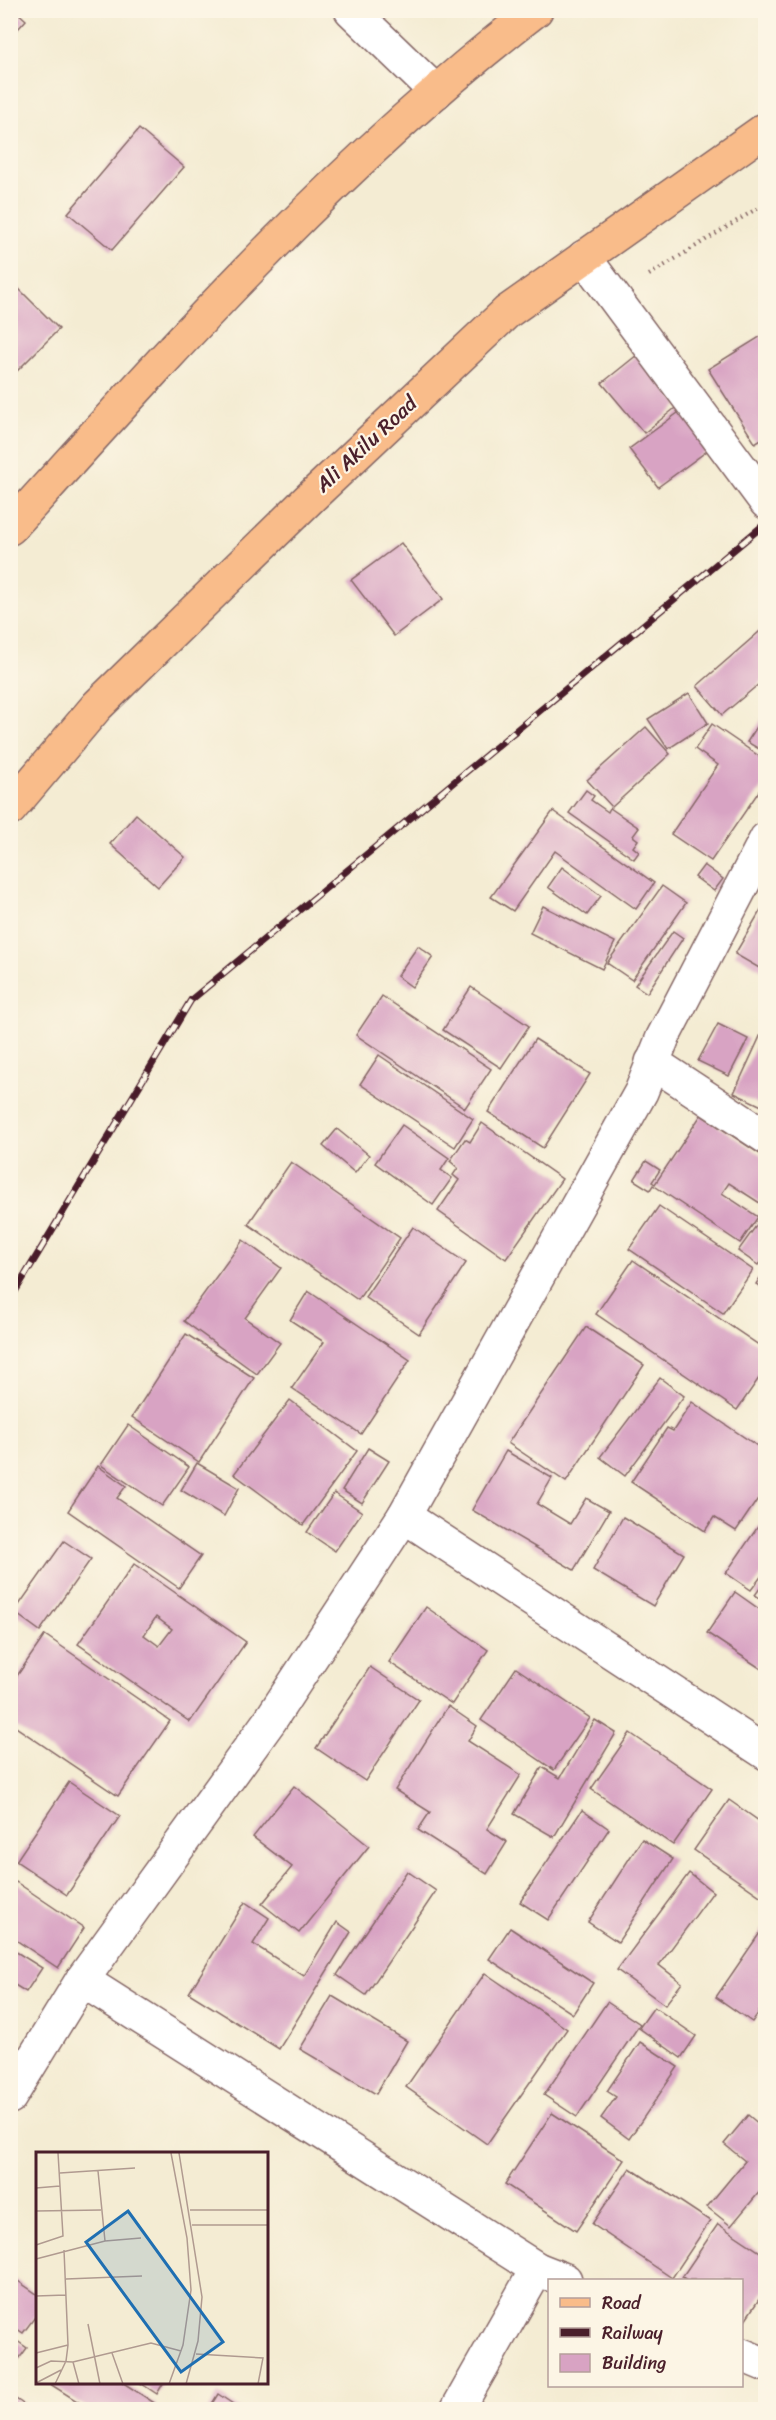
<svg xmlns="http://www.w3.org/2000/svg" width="776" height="2420" font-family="Sriracha,sans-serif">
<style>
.building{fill:#d8a3c3;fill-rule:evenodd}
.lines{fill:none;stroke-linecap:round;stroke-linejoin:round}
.minor-casing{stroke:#866766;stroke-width:36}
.major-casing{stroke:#866766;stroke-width:36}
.path{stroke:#866766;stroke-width:4;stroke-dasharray:1.5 4.5;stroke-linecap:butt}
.minor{stroke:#fff;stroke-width:33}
.major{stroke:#f9bc8a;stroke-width:33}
.rail-casing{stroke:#4a1f2b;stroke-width:7}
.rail{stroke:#fcf5e5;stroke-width:4.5;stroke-dasharray:14;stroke-linecap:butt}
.labels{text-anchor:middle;stroke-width:4.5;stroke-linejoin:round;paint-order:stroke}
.street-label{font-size:21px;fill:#4a1f2b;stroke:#fcf5e5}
.inset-road{fill:none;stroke:#b09a90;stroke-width:1.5}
.view{fill:#1f6fb2;fill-opacity:0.15;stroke:#1f6fb2;stroke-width:3}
.inset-edge{fill:none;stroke:#4a1f2b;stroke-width:3}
</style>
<rect width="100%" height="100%" fill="#fcf5e5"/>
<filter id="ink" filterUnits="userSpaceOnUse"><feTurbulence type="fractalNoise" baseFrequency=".0167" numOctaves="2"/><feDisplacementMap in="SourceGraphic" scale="12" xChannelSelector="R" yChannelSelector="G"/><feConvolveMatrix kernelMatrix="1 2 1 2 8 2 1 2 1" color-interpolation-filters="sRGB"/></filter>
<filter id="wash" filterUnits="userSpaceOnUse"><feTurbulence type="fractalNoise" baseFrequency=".008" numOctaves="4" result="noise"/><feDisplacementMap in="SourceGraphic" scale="24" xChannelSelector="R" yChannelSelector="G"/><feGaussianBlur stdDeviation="1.35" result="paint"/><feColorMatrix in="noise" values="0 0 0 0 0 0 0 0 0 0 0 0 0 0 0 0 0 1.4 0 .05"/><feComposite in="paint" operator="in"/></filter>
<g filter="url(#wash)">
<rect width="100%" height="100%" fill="#f4ecd3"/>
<g id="blocks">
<g class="building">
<path d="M 10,10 L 15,10 L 26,20 L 10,38 Z"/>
<path d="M 139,129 L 184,167 L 112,250 L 68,213 Z"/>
<path d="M 10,280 L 59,329 L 12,376 L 10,375 Z"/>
<path d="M 766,333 L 766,436 L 755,443 L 708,369 Z"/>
<path d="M 637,355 L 679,405 L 644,433 L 602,383 Z"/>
<path d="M 682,410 L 711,448 L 658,487 L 629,449 Z"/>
<path d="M 401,543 L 443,599 L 394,636 L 351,580 Z"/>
<path d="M 766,626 L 766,678 L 722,715 L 697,686 Z"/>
<path d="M 689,693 L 708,723 L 668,749 L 648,719 Z"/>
<path d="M 766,713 L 766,753 L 747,742 Z"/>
<path d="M 712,724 L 766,761 L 766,781 L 711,861 L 671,834 L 718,765 L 695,749 Z"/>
<path d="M 646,727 L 670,754 L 612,807 L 587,780 Z"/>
<path d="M 586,790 L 594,796 L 591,800 L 608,812 L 610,808 L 639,828 L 633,836 L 638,840 L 633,847 L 639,852 L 634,859 L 569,813 Z"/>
<path d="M 553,811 L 654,883 L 636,909 L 555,851 L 513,911 L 491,897 Z"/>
<path d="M 136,814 L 185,857 L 158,887 L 110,844 Z"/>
<path d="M 704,865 L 723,879 L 714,891 L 695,877 Z"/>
<path d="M 562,867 L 601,896 L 587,915 L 548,887 Z"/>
<path d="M 662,886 L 686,903 L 632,980 L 607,963 Z"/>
<path d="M 766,901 L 766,972 L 735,954 Z"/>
<path d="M 543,906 L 615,942 L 602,969 L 530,933 Z"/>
<path d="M 673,931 L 683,938 L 647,993 L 635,985 Z"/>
<path d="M 418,946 L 433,957 L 412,987 L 397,976 Z"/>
<path d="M 471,987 L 529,1026 L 501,1068 L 443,1030 Z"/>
<path d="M 382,996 L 491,1069 L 465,1108 L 356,1035 Z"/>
<path d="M 718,1024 L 748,1039 L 729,1076 L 698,1061 Z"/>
<path d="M 763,1030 L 766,1031 L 766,1108 L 734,1093 Z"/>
<path d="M 535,1039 L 590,1074 L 543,1148 L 488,1112 Z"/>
<path d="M 379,1055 L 473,1119 L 455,1147 L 360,1084 Z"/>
<path d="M 701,1115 L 766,1158 L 766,1207 L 729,1183 L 722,1193 L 758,1217 L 740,1243 L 653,1185 L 650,1190 L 634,1180 L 646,1161 L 660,1170 L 652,1182 L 655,1184 Z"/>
<path d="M 482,1123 L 562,1179 L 506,1259 L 438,1211 L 459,1180 L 453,1175 L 458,1168 L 450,1161 L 465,1139 L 470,1142 Z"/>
<path d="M 402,1125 L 449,1158 L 441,1170 L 452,1178 L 433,1205 L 375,1163 Z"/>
<path d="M 337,1129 L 369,1155 L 355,1173 L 323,1146 Z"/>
<path d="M 291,1162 L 400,1238 L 358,1300 L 248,1224 Z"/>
<path d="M 659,1206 L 753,1270 L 723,1313 L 629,1249 Z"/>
<path d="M 766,1212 L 766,1255 L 758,1265 L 738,1251 Z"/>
<path d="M 413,1227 L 466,1263 L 419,1334 L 365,1297 Z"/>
<path d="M 243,1240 L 281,1268 L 245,1318 L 280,1343 L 257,1374 L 184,1321 Z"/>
<path d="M 633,1260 L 766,1350 L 766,1368 L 737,1410 L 596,1314 Z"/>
<path d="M 766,1269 L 766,1290 L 756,1284 Z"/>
<path d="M 308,1291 L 410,1360 L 361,1434 L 292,1388 L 324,1342 L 290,1320 Z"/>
<path d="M 586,1327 L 644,1365 L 566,1482 L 508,1443 Z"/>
<path d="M 186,1334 L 254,1378 L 199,1462 L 132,1417 Z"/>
<path d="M 660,1378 L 684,1396 L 625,1476 L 600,1457 Z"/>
<path d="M 290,1400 L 357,1451 L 303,1525 L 234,1474 Z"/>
<path d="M 692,1402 L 766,1452 L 766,1487 L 736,1531 L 714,1517 L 705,1531 L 631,1482 L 667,1428 L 673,1431 Z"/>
<path d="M 128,1425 L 189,1467 L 162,1506 L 101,1465 Z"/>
<path d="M 368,1448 L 389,1461 L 362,1503 L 342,1490 Z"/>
<path d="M 506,1451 L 552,1478 L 537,1504 L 570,1524 L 586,1498 L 609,1511 L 574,1570 L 472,1510 Z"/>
<path d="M 197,1463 L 239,1488 L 224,1516 L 181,1490 Z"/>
<path d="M 98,1466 L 126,1486 L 117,1498 L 201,1556 L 179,1588 L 68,1511 Z"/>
<path d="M 334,1493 L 362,1512 L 335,1551 L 307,1532 Z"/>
<path d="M 766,1515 L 766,1570 L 751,1590 L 726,1573 Z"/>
<path d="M 623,1517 L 684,1554 L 653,1606 L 593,1570 Z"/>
<path d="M 64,1541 L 91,1559 L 40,1631 L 14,1612 Z"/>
<path d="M 134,1564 L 246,1642 L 190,1722 L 78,1644 ZM 156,1617 L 172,1629 L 159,1646 L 144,1635 Z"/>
<path d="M 766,1580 L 766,1602 L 755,1595 Z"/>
<path d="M 735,1592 L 766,1614 L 766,1672 L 707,1633 Z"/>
<path d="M 426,1607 L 488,1650 L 452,1704 L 389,1662 Z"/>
<path d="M 45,1635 L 170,1721 L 118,1796 L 10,1723 L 10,1686 Z"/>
<path d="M 370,1667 L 419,1700 L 365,1781 L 316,1748 Z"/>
<path d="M 516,1668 L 590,1718 L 554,1770 L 481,1720 Z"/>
<path d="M 448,1706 L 477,1726 L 468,1741 L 521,1775 L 487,1829 L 507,1842 L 487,1874 L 418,1830 L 430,1812 L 395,1790 Z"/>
<path d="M 595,1720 L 616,1733 L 554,1837 L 514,1814 L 542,1767 L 560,1778 Z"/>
<path d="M 630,1733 L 712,1789 L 673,1845 L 591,1789 Z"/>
<path d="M 69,1782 L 120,1816 L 67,1895 L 16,1861 Z"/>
<path d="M 294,1786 L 369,1846 L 299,1933 L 262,1904 L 292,1867 L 253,1837 Z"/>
<path d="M 729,1800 L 766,1826 L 766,1900 L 694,1850 Z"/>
<path d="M 582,1810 L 609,1829 L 548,1920 L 520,1902 Z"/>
<path d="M 642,1839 L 673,1859 L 618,1942 L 588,1922 Z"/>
<path d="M 407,1871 L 436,1891 L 366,1995 L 337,1975 Z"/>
<path d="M 689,1873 L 713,1892 L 659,1965 L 682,1983 L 665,2005 L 617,1970 Z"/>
<path d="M 16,1882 L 84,1928 L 58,1968 L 10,1936 L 10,1890 Z"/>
<path d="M 245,1902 L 269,1918 L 253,1944 L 304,1976 L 337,1922 L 351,1932 L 279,2049 L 189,1993 Z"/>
<path d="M 766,1924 L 766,2002 L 752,2022 L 716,1997 Z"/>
<path d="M 510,1928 L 593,1983 L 573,2014 L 489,1959 Z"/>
<path d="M 10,1948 L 42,1968 L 26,1992 L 10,1982 Z"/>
<path d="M 485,1973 L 567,2029 L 487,2144 L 406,2087 Z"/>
<path d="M 332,1996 L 407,2041 L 376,2094 L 300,2049 Z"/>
<path d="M 607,2002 L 640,2024 L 577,2117 L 544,2095 Z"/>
<path d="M 654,2007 L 696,2036 L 681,2058 L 639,2028 Z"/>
<path d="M 640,2042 L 678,2067 L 629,2139 L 601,2118 L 616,2097 L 607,2091 Z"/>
<path d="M 552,2113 L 624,2160 L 576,2231 L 505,2184 Z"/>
<path d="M 748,2115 L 766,2130 L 766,2184 L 731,2226 L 707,2207 L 745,2161 L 724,2144 Z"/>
<path d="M 630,2168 L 710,2221 L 672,2278 L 592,2224 Z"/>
<path d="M 718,2224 L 766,2256 L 766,2289 L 745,2320 L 742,2317 L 742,2280 L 687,2280 L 682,2277 Z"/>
<path d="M 15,2279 L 38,2295 L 38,2313 L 23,2333 L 10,2324 L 10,2285 Z"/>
<path d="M 10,2336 L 27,2348 L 16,2363 L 10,2359 Z"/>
<path d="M 51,2382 L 122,2382 L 156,2404 L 152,2410 L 91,2410 L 50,2384 Z"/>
<path d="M 139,2382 L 164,2382 L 157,2394 Z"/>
<path d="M 218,2394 L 242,2410 L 208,2410 Z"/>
<path d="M 10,2395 L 29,2408 L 28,2410 L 10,2410 Z"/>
</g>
</g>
</g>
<g filter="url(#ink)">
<use href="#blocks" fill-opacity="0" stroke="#866766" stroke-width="1.5"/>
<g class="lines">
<defs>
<g id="minor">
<path d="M 351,10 L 436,92"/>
<path d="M 584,257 L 766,502"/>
<path d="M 652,1062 L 766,1137"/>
<path d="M 404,1516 L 766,1753"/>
<path d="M 82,1980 L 537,2269 L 565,2280"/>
<path d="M 10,2097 L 82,1980 L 271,1719 L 404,1516 L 641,1092 L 663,1037 L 766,839"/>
<path d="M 742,2355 L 766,2365"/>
<path d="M 457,2410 L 537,2269"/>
</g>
<g id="major">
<path d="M 10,528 C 175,346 340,160 536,10"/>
<path d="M 10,809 L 97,706 L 311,497 L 507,312 L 766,129"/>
</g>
</defs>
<use href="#minor" class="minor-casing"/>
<use href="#major" class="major-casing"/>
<path class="path" d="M 649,275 L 766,203"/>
<use href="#minor" class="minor"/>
<use href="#major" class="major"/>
<defs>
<path id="rail" d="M 10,1300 L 191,1000 L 766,523"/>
</defs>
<use href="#rail" class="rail-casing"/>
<use href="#rail" class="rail"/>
</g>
</g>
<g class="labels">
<g class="street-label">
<text transform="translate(366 444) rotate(-43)" y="7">Ali Akilu Road</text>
</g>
</g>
<g transform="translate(36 2152)">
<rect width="232" height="232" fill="#f4ecd3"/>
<path class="inset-road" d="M 143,1 L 166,145 L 162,189 L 150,232M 62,19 L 69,89M 24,21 L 99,16M 0,36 L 24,34M 154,58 L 233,58M 0,59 L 65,58M 156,73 L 233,73M 0,93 L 27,84 L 22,1M 0,107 L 69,89 L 105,86M 30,127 L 106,124M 0,144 L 30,143M 52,172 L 64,232M 0,201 L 32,193M 76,201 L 87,232M 160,202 L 227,206 L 222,232M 37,210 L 43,232M 0,216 L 15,209 L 37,210 L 115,191 L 145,199M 0,231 L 25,218M 19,232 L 30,209 L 32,193 L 28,98M 133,232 L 147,193 L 155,138 L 151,86 L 135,1"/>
<path class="view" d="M 92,59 L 187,190 L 145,220 L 50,90 Z"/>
<rect width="232" height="232" class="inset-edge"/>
</g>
<rect width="776" height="2420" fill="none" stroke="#fcf5e5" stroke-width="36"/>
<rect x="548" y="2279" width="195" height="108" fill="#fcf5e5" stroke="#b59f9b" stroke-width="1.5"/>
<rect x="560" y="2298" width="30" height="9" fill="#f9bc8a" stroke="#b59f9b" stroke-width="1.5"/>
<text x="602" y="2309" font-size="18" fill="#4a1f2b">Road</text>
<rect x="560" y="2328" width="30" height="9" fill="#4a1f2b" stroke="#b59f9b" stroke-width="1.5"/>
<text x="602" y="2339" font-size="18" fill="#4a1f2b">Railway</text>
<rect x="560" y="2354" width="30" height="18" fill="#d8a3c3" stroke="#b59f9b" stroke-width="1.5"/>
<text x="602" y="2369" font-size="18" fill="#4a1f2b">Building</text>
</svg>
